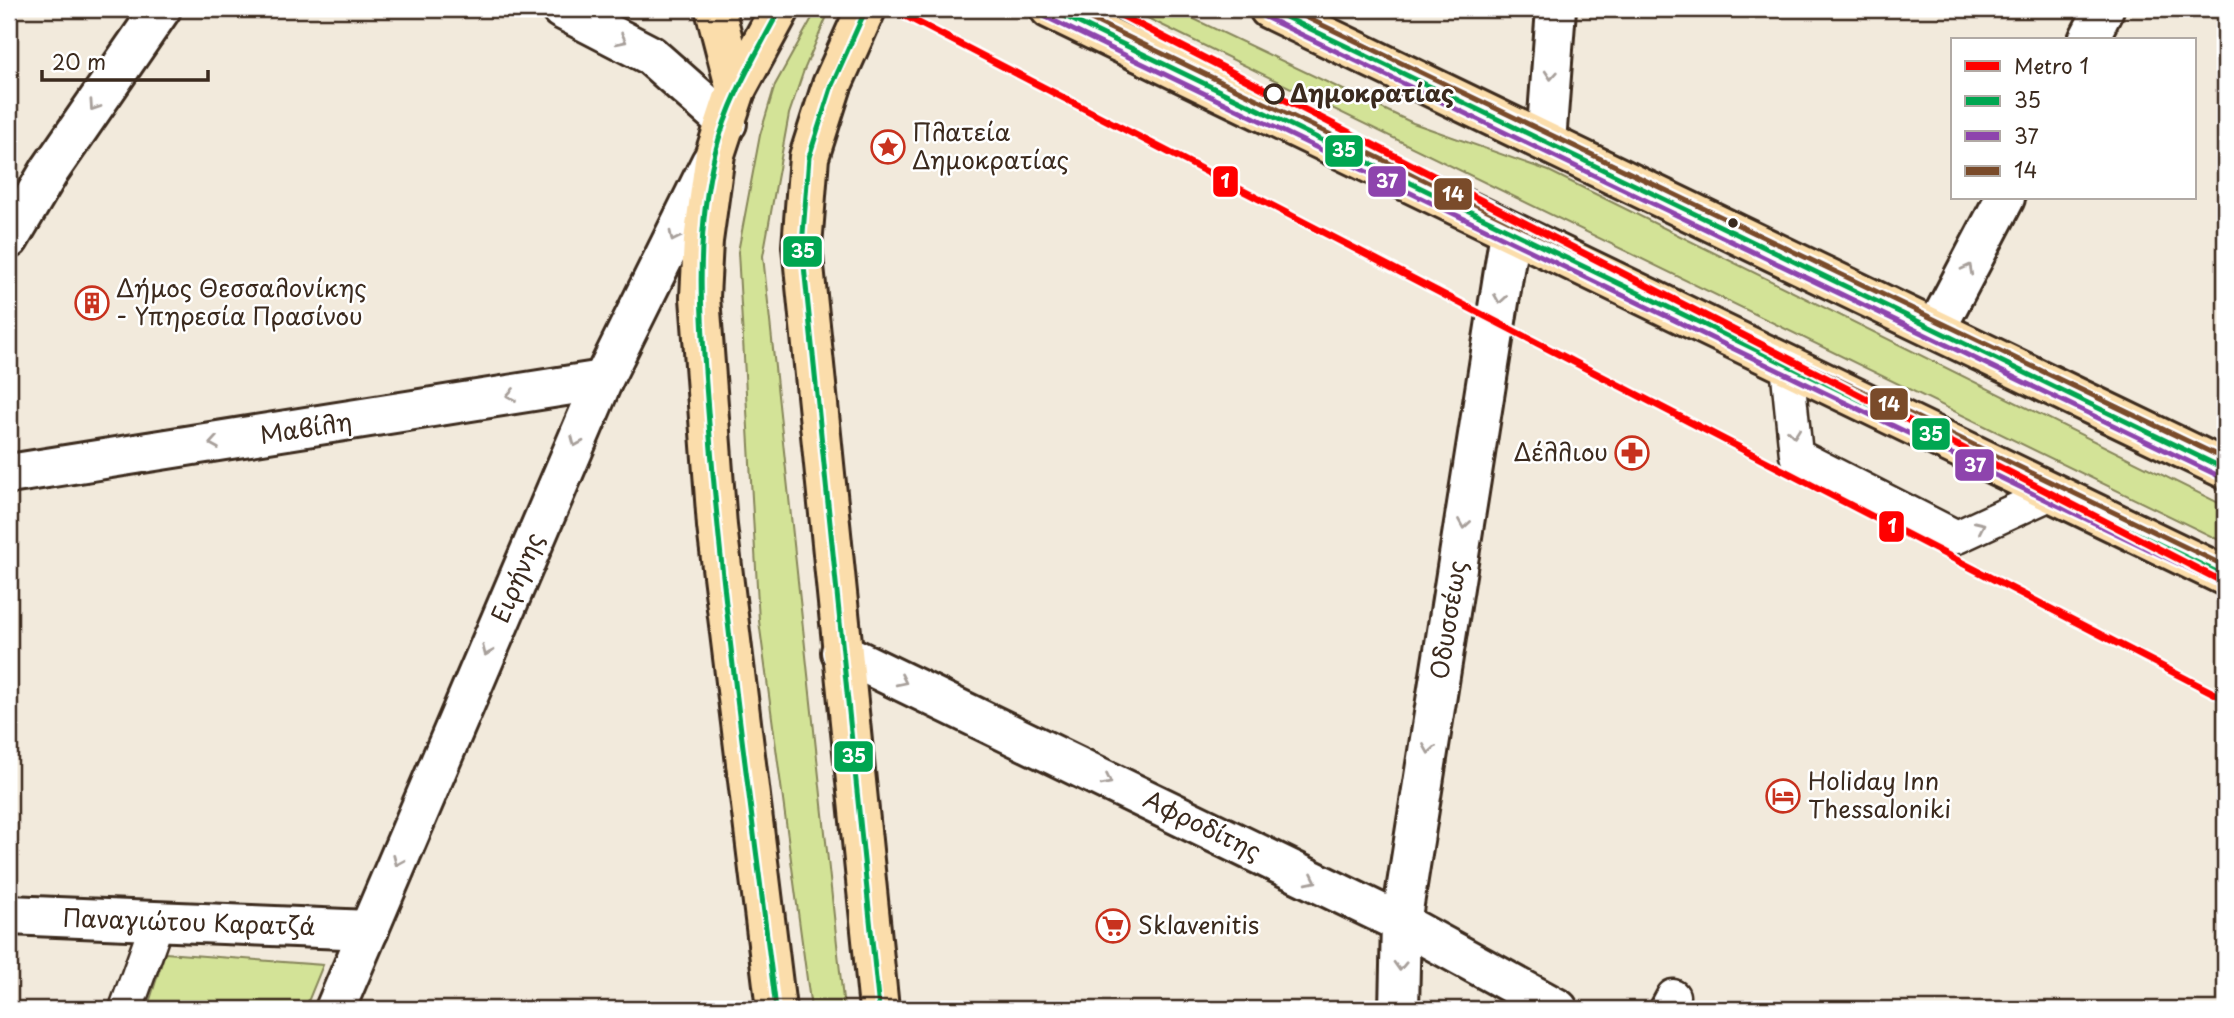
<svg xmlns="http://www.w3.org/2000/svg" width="2234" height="1018" font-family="'Playpen Sans',sans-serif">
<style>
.green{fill:#d3e397;stroke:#87865a;stroke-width:2}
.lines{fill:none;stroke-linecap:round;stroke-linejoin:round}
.lane-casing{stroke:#3b2a1e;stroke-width:37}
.street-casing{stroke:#3b2a1e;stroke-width:44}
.secondary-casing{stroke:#3b2a1e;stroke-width:44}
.primary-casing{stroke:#3b2a1e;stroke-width:44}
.highway-casing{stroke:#3b2a1e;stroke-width:44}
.lane{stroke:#fff;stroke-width:32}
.street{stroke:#fff;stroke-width:38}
.secondary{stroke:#fff;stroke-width:38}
.primary{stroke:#fbddab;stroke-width:38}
.highway{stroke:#fbddab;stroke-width:38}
.bus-1-casing{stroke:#fff;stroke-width:10}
.bus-2-casing{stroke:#fff;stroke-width:10}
.bus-3-casing{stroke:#fff;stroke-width:10}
.bus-1{stroke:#00a651;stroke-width:5}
.bus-2{stroke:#8e44ad;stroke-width:5}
.bus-3{stroke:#7a4b2a;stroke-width:5}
.metro-1-casing{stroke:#fff;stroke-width:12}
.metro-1{stroke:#f00;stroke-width:7}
.oneway{stroke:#a79f9a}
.stop-dot{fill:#fff;stroke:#3b2a1e;stroke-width:3.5}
.bus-dot{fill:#3b2a1e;stroke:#fff;stroke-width:2.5}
.labels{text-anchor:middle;stroke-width:5;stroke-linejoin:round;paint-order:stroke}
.stop-label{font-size:24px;font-weight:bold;fill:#3b2a1e;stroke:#fff;text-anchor:start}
.poi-label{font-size:24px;fill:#3b2a1e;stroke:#fff;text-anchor:start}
.street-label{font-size:24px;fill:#3b2a1e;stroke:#fff}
.line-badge{stroke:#fff;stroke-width:2.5}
.badge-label{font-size:19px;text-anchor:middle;font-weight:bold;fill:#fff}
</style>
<rect width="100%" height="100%" fill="#f2eadc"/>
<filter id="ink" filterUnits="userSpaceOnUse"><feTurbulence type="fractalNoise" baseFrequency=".0143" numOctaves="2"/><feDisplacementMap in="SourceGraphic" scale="14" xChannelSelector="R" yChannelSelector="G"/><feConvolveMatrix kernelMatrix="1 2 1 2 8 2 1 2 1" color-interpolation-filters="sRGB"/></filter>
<g filter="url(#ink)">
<g class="green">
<path d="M 817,9 L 830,9 L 804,70 L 789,114 L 763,256 L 844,1009 L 811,1009 L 759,621 L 738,252 L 760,135 L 775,85 Z"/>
<path d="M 1129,9 L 1173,9 L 1413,123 L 1549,171 L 2225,506 L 2225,543 Z"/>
<path d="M 165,953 L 323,965 L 305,1009 L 147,1009 Z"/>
</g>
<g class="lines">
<defs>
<g id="lane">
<path d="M 1787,365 L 1796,455 L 1957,537 L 2052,493"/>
<path d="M 126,1009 L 157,923"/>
<path d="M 1666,1009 L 1673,996"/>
</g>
<g id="street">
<path d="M 561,9 L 650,55 L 727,123"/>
<path d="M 2088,40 L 2104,9"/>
<path d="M 1546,142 L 1556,9"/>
<path d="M 9,239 L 50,170 L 161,9"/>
<path d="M 1936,329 L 2005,198"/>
<path d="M 9,474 L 603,380"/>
<path d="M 841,652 L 1401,923 L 1558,1009"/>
<path d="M 9,915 L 369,930"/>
<path d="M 1399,1009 L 1401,923 L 1510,232"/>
</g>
<path id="secondary" d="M 335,1009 L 603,380 L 711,162"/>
<g id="primary">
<path d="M 715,9 L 736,90"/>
<path d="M 1050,9 L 2225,576"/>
<path d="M 1269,9 L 2225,469"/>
</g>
<g id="highway">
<path d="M 866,9 L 832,85 L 809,157 L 802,246 L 879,1009"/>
<path d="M 776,1009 L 717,526 L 700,297 L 703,241 L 715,154 L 736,90 L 780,9"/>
</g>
</defs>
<use href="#lane" class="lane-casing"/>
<use href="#street" class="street-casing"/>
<use href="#secondary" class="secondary-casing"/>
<use href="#primary" class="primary-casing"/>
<use href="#highway" class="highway-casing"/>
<use href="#lane" class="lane"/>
<use href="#street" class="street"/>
<use href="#secondary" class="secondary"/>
<use href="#primary" class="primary"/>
<use href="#highway" class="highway"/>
<defs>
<g id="bus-1">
<path d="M 866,9 L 832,85 L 809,157 L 802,246 L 879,1009"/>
<path d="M 1050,9 L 2225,576"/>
<path d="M 1269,9 L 2225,469"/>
<path d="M 776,1009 C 753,819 725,628 710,437 C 703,343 692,246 715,153 C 728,101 755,56 780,9"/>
</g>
<g id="bus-2">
<path d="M 1046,17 L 2221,584"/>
<path d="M 1265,17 L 2221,477"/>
</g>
<g id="bus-3">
<path d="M 1070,9 L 2225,566"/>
<path d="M 1289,9 L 2225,459"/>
</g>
</defs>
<use href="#bus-1" class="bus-1-casing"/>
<use href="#bus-2" class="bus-2-casing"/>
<use href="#bus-3" class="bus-3-casing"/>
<use href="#bus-1" class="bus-1"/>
<use href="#bus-2" class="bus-2"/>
<use href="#bus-3" class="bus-3"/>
<defs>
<g id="metro-1">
<path d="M 892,9 L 2225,699"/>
<path d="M 1109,9 L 2225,583"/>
</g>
</defs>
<use href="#metro-1" class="metro-1-casing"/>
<use href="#metro-1" class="metro-1"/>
</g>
<defs><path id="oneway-chevron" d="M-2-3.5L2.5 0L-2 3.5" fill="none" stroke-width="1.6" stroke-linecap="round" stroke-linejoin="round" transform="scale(1.75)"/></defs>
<g class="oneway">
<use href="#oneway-chevron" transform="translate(622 40) rotate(27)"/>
<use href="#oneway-chevron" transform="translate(1551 75) rotate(94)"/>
<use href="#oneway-chevron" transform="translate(94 106) rotate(124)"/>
<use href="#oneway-chevron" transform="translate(674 237) rotate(116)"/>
<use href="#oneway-chevron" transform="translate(1968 269) rotate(-62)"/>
<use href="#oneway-chevron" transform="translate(1500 299) rotate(99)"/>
<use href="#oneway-chevron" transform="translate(511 395) rotate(171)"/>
<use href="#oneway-chevron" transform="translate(1794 433) rotate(84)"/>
<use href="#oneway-chevron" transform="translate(576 442) rotate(113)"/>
<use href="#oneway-chevron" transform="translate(214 443) rotate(171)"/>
<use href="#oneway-chevron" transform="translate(1464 524) rotate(99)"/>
<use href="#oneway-chevron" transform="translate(1980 526) rotate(-25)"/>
<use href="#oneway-chevron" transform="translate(487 651) rotate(113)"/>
<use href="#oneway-chevron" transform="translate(902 681) rotate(26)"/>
<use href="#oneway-chevron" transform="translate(1429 749) rotate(99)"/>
<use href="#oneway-chevron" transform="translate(1107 781) rotate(26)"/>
<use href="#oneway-chevron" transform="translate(398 861) rotate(113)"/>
<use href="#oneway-chevron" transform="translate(1312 880) rotate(26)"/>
<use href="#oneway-chevron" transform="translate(1400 966) rotate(92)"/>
</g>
</g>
<defs>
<symbol id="sight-ring" viewBox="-11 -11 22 22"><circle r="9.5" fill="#fff" stroke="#c8321e" stroke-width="1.5"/><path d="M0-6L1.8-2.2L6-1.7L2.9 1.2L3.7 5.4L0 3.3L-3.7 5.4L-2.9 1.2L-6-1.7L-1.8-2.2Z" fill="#c8321e"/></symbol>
<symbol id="building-ring" viewBox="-11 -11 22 22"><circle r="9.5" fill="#fff" stroke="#c8321e" stroke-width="1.5"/><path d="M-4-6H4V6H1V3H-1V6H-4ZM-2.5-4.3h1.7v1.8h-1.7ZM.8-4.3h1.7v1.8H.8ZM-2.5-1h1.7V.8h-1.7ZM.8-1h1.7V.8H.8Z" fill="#c8321e"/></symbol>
<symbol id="pharmacy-ring" viewBox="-11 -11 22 22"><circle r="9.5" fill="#fff" stroke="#c8321e" stroke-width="1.5"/><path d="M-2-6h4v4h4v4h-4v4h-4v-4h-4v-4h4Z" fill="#c8321e"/></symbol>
<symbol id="hotel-ring" viewBox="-11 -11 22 22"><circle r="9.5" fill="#fff" stroke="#c8321e" stroke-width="1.5"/><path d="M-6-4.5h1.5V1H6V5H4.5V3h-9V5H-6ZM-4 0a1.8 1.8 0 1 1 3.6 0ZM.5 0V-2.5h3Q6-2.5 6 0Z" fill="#c8321e"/></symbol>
<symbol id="supermarket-ring" viewBox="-11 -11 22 22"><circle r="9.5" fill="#fff" stroke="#c8321e" stroke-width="1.5"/><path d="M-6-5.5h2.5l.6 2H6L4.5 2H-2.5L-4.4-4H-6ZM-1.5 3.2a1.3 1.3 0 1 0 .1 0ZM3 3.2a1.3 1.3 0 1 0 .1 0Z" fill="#c8321e"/></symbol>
</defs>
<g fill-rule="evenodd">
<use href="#sight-ring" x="869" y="128" width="38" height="38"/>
<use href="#building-ring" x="73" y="284" width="38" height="38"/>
<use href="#pharmacy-ring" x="1613" y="434" width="38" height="38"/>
<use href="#hotel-ring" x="1764" y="777" width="38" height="38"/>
<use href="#supermarket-ring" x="1094" y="907" width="38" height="38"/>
</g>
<circle class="stop-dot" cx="1274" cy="94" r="9"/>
<circle class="bus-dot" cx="1733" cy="223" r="6"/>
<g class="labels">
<g class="stop-label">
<text x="1290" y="102">Δημοκρατίας</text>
</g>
<g class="poi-label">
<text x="912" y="141">Πλατεία<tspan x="912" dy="28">Δημοκρατίας</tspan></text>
<text x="116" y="297">Δήμος Θεσσαλονίκης<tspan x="116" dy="28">- Υπηρεσία Πρασίνου</tspan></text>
<text x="1608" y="461" text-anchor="end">Δέλλιου</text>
<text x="1808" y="790">Holiday Inn<tspan x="1808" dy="28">Thessaloniki</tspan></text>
<text x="1138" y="934">Sklavenitis</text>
</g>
<g class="street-label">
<text transform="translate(306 429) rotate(-9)" y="8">Μαβίλη</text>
<text transform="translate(518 578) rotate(-67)" y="8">Ειρήνης</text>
<text transform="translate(1449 620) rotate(-81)" y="8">Οδυσσέως</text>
<text transform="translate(1202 826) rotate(26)" y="8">Αφροδίτης</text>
<text transform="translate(189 923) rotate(2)" y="8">Παναγιώτου Καρατζά</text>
</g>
</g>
<g class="line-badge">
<rect x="1324" y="134" width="40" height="34" rx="7" fill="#00a651"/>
<rect x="1212" y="165" width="27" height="33" rx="7" fill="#f00"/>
<rect x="1367" y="165" width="40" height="33" rx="7" fill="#8e44ad"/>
<rect x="1433" y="177" width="40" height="34" rx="7" fill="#7a4b2a"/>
<rect x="782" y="235" width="41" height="33" rx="7" fill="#00a651"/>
<rect x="1869" y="387" width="40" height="34" rx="7" fill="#7a4b2a"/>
<rect x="1911" y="417" width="40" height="34" rx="7" fill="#00a651"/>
<rect x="1954" y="448" width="41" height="34" rx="7" fill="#8e44ad"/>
<rect x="1878" y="510" width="27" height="33" rx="7" fill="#f00"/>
<rect x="833" y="740" width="41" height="33" rx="7" fill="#00a651"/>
</g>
<g class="badge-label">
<text x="1344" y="157">35</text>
<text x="1225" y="188">1</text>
<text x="1387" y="188">37</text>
<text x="1453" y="201">14</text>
<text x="803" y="258">35</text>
<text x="1889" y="411">14</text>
<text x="1931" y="441">35</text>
<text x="1975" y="472">37</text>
<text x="1892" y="533">1</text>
<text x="854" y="763">35</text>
</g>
<rect width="2234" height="1018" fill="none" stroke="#fff" stroke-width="35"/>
<rect x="18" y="18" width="2199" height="983" fill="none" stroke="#3b2a1e" stroke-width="2.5" filter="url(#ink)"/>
<rect x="1951" y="38" width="245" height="161" fill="#ffffff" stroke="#b1aaa5" stroke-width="2"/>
<rect x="1965" y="61" width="35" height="10" fill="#ff0000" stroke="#b1aaa5" stroke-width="2"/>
<text x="2014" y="74" font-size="21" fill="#3b2a1e">Metro 1</text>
<rect x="1965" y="96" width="35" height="10" fill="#00a651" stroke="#b1aaa5" stroke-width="2"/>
<text x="2014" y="108" font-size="21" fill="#3b2a1e">35</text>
<rect x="1965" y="131" width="35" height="10" fill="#8e44ad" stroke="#b1aaa5" stroke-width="2"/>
<text x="2014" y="144" font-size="21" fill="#3b2a1e">37</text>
<rect x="1965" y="166" width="35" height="10" fill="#7a4b2a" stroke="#b1aaa5" stroke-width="2"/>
<text x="2014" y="178" font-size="21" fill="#3b2a1e">14</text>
<path d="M42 70v10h166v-10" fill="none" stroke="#3b2a1e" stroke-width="3.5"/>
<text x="52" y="70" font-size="21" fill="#3b2a1e" stroke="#ffffff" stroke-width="5" paint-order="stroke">20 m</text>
</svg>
